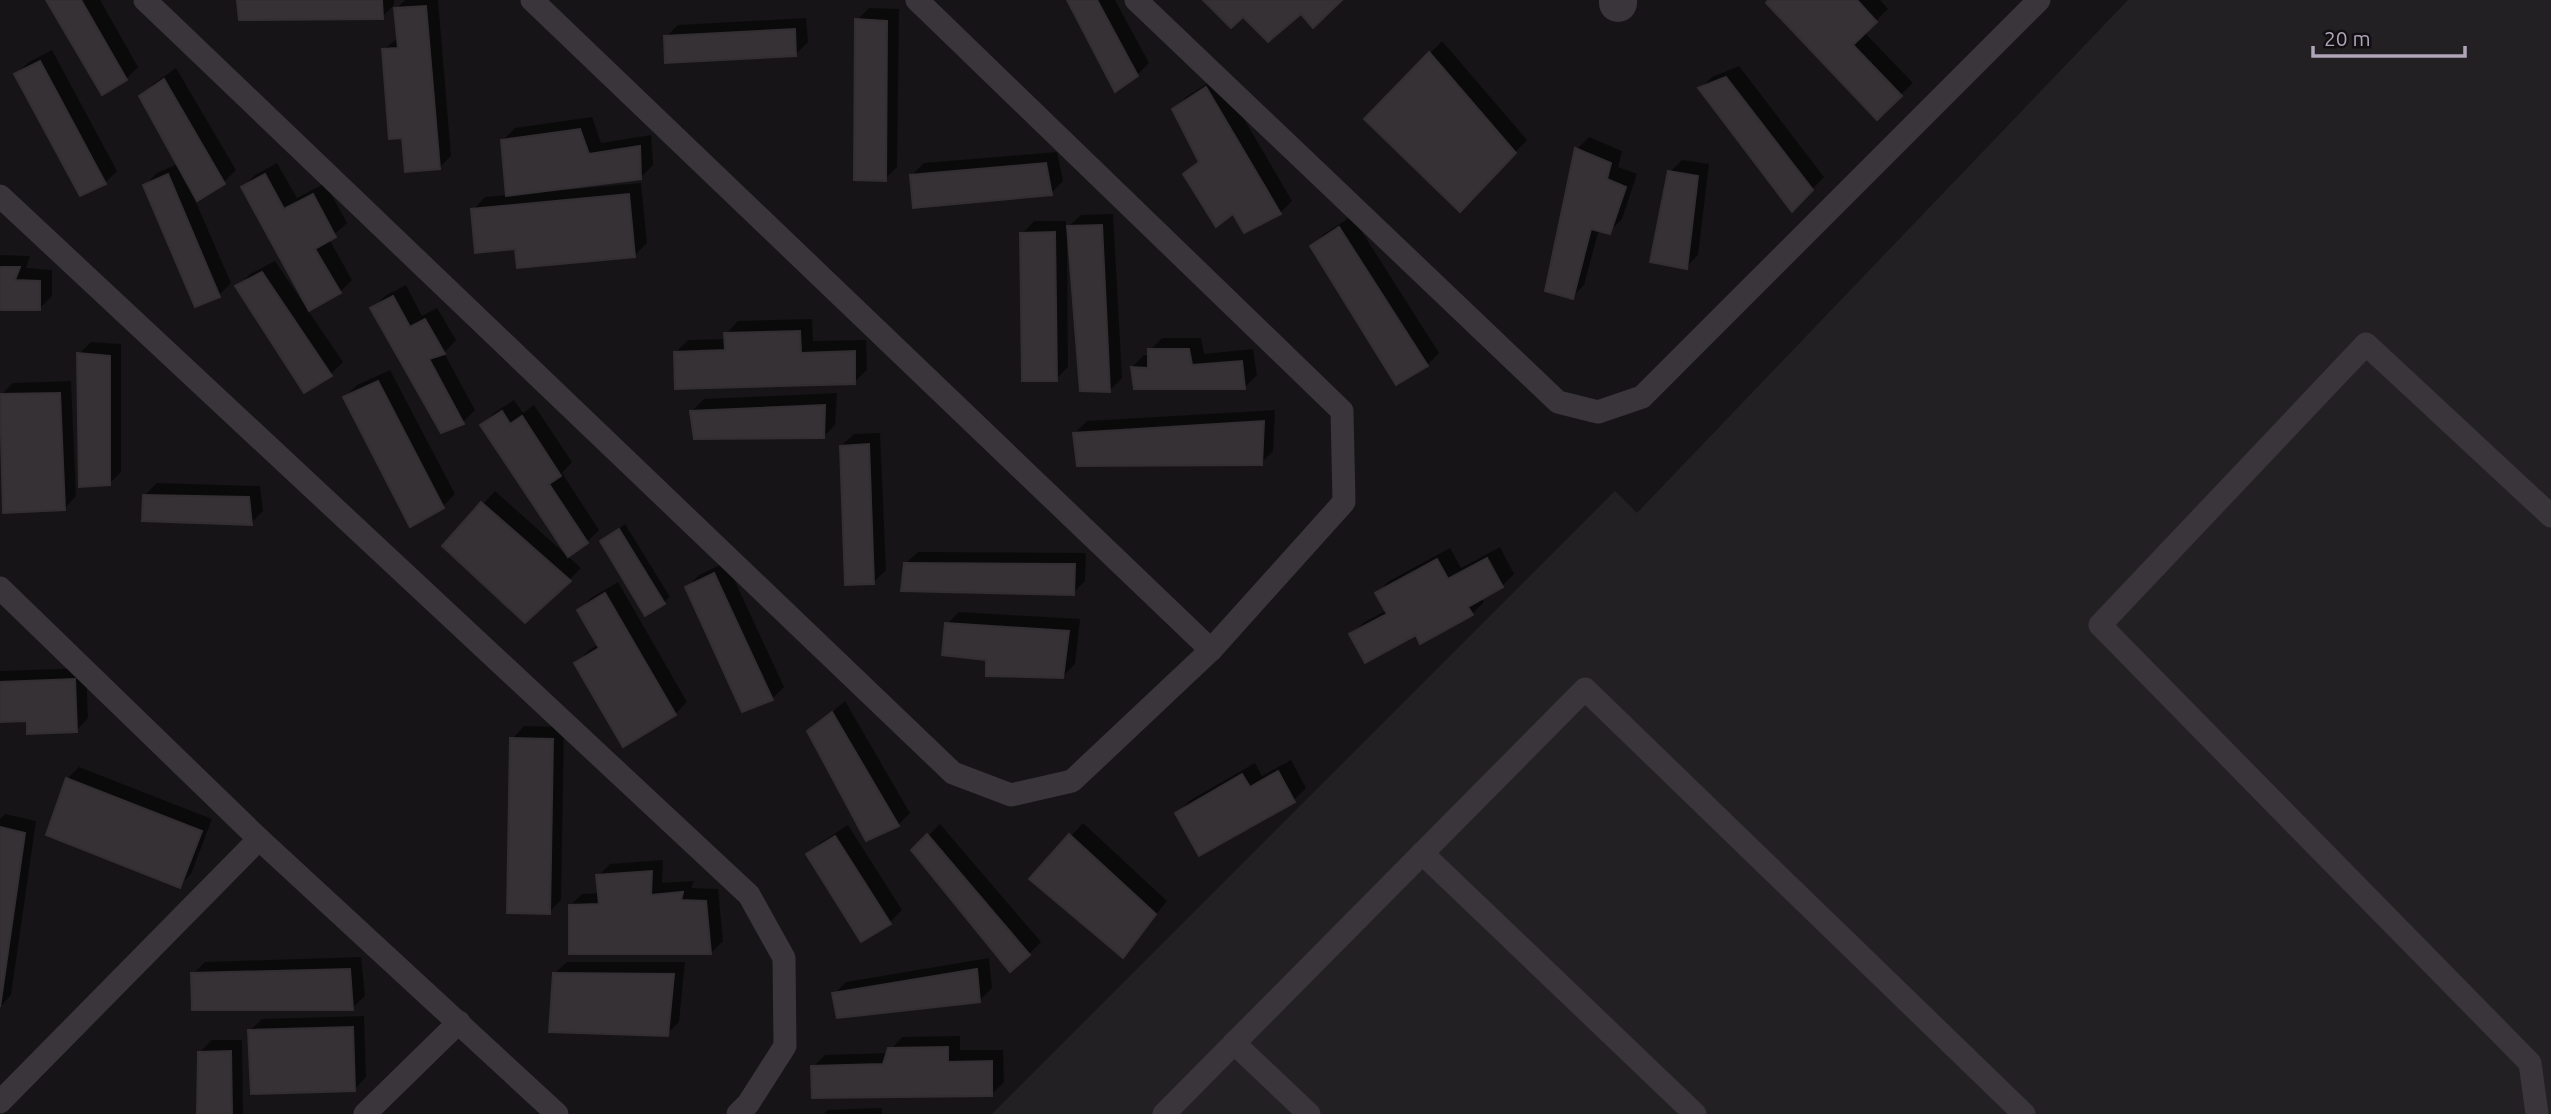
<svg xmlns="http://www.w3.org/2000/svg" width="2551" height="1114" font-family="Ubuntu,sans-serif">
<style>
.built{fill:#232023}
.shadow{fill:#0007}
.building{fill:#353135;stroke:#322e32;stroke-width:2}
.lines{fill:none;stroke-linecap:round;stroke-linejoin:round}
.service{stroke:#39353b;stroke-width:23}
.minor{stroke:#39353b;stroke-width:38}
</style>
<rect width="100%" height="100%" fill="#161416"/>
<path class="built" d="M 2128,0 L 2551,0 L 2551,1114 L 992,1114 L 1615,491 L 1637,513 Z"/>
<g class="shadow">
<path d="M 48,0 L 100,0 L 138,67 L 126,79 L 102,93 Z"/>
<path d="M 239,0 L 394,0 L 394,5 L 382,17 Z"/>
<path d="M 405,0 L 438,0 L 451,156 L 439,168 L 404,136 L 383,50 L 398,38 L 396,9 Z"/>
<path d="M 1069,0 L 1115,0 L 1149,63 L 1137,75 Z"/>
<path d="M 1771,0 L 1880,0 L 1888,9 L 1864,32 L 1913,83 L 1877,117 Z"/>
<path d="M 869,8 L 899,9 L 897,167 L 885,179 L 857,20 Z"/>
<path d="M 806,18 L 808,42 L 796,54 L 666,37 L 678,25 Z"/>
<path d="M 1442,41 L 1527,140 L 1472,197 L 1366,119 Z"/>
<path d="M 52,50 L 117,171 L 105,183 L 16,74 L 29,62 Z"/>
<path d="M 1739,66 L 1824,177 L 1792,210 L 1700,89 L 1712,77 Z"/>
<path d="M 176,68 L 236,170 L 224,182 L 195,200 L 231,283 L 219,295 L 145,185 L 157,173 L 178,164 L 141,96 L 153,84 Z"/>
<path d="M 1219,76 L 1292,201 L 1280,213 L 1233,211 L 1185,174 L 1200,160 L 1174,109 L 1186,97 Z"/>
<path d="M 592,117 L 601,143 L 651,135 L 653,165 L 641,177 L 564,187 L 564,190 L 641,183 L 647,243 L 635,255 L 517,247 L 473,210 L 485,197 L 508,195 L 503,140 L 515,128 Z"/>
<path d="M 1589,137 L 1622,151 L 1618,167 L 1637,174 L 1622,219 L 1609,232 L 1599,229 L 1584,285 L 1572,297 L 1577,149 Z"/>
<path d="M 1057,152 L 1063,181 L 1051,193 L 912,175 L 924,163 Z"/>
<path d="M 1682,160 L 1709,164 L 1698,255 L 1686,267 L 1670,172 Z"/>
<path d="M 277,163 L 297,198 L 325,183 L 347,223 L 329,239 L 352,280 L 340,292 L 307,309 L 343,362 L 331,374 L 304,391 L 238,286 L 250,274 L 275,261 L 304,304 L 306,303 L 243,187 L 255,175 Z"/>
<path d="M 1113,214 L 1122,378 L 1110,390 L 1070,238 L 1067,238 L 1068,367 L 1056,379 L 1022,234 L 1034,221 L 1066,221 L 1066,229 L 1081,215 Z"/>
<path d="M 1352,216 L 1439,353 L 1427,365 L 1397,382 L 1312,246 L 1324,234 Z"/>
<path d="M 0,255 L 30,256 L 26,268 L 52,270 L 52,296 L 40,308 L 0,308 Z"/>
<path d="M 406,285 L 422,316 L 437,308 L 456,340 L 444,353 L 475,410 L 463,422 L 373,308 L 385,296 Z"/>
<path d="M 812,319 L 813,341 L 866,340 L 867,370 L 854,382 L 676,352 L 688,340 L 726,339 L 726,334 L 738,321 Z"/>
<path d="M 1162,338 L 1201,338 L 1204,354 L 1253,349 L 1257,375 L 1245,387 L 1132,367 L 1144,355 L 1150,356 L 1150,350 Z"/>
<path d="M 91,342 L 121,344 L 121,472 L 109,484 L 79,354 Z"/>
<path d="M 390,370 L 455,494 L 443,506 L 411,524 L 345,397 L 357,385 Z"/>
<path d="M 71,381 L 76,496 L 64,509 L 1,395 L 13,383 Z"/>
<path d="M 837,393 L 835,425 L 823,437 L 692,411 L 704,399 Z"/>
<path d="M 514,400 L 523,413 L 534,405 L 572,462 L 562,473 L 599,530 L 587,542 L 568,555 L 482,425 L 494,413 Z"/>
<path d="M 1275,410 L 1273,451 L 1261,463 L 1075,433 L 1087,421 Z"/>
<path d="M 880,433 L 886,570 L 874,582 L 841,446 L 854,434 Z"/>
<path d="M 157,483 L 260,486 L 263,511 L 251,523 L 144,496 Z"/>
<path d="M 495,491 L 581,568 L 569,580 L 445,546 Z"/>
<path d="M 625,524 L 670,597 L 664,602 L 602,541 Z"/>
<path d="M 1500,547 L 1514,574 L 1502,586 L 1481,598 L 1484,602 L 1472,614 L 1417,633 L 1351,635 L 1363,623 L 1387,610 L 1377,593 L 1389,581 L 1450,548 L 1461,568 Z"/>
<path d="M 918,552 L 1086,553 L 1085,581 L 1073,593 L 905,564 Z"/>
<path d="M 726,562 L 784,687 L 772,699 L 687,587 L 699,575 Z"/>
<path d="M 618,582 L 687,702 L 675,714 L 576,663 L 588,651 L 599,644 L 579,610 L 591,598 Z"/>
<path d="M 959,612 L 1080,619 L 1075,664 L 1063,676 L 987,658 L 947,624 Z"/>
<path d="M 86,668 L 88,718 L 76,731 L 29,719 L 0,720 L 0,671 Z"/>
<path d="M 845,701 L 910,813 L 898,825 L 809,732 Z"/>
<path d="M 524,726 L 564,727 L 561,900 L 549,912 L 512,739 Z"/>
<path d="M 1291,760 L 1306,788 L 1294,800 L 1177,813 L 1189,801 L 1255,763 L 1262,776 Z"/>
<path d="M 79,767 L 212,819 L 191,874 L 179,886 L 67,779 Z"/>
<path d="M 5,814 L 36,821 L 11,995 L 0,1007 L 0,819 Z"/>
<path d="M 1083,823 L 1167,901 L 1123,955 L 1032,879 Z"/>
<path d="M 940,824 L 1041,942 L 1029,954 L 914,850 Z"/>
<path d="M 848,825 L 902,910 L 890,922 L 862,940 L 808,855 L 820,843 Z"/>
<path d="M 663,860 L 662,883 L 694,881 L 691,888 L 718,889 L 723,941 L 711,953 L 570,906 L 582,894 L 600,893 L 598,876 L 610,864 Z"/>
<path d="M 361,957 L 365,996 L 352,1008 L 193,974 L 205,962 Z"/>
<path d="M 989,958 L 992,988 L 980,1000 L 834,994 L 846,982 Z"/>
<path d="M 567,962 L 685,962 L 679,1022 L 667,1034 L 554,974 Z"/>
<path d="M 364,1016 L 366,1077 L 354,1090 L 250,1031 L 262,1019 Z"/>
<path d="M 960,1036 L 960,1050 L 1003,1050 L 1004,1082 L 992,1094 L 813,1067 L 825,1055 L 888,1053 L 902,1037 Z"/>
<path d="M 212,1040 L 242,1040 L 243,1114 L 199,1114 L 200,1052 Z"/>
<path d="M 882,1108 L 882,1114 L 824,1114 L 827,1110 Z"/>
</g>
<g class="building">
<path d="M 46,0 L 81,0 L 127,80 L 102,95 Z"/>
<path d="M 237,0 L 382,0 L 383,19 L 239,20 Z"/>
<path d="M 1067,0 L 1097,0 L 1138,76 L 1115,92 Z"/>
<path d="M 1203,0 L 1342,0 L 1313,28 L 1301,14 L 1268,42 L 1243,17 L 1231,28 Z"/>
<path d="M 1768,0 L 1857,0 L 1877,22 L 1853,45 L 1902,96 L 1877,120 L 1766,3 Z"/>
<path d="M 426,6 L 440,169 L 405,172 L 402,138 L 389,139 L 382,49 L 398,48 L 394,8 Z"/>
<path d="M 855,19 L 887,21 L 886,181 L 854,180 Z"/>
<path d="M 795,29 L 796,56 L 665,63 L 664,36 Z"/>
<path d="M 1429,52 L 1516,153 L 1460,212 L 1364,119 Z"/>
<path d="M 40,61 L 106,184 L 80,196 L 14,74 Z"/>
<path d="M 1726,77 L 1813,190 L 1792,212 L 1698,88 Z"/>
<path d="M 164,79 L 225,184 L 197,201 L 139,96 Z"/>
<path d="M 1206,87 L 1281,214 L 1244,233 L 1233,214 L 1216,227 L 1183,174 L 1199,162 L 1172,109 Z"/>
<path d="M 580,129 L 589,154 L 640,146 L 641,179 L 506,196 L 501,140 Z"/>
<path d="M 1575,148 L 1611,163 L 1607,179 L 1626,187 L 1610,234 L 1591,229 L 1573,299 L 1545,291 Z"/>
<path d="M 1046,163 L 1052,195 L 913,208 L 910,175 Z"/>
<path d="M 1668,171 L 1698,176 L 1687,269 L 1650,262 Z"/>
<path d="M 168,174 L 220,297 L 195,307 L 143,185 Z"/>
<path d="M 265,174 L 284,209 L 313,194 L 336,237 L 315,249 L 341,293 L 309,311 L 241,187 Z"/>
<path d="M 629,194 L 635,257 L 517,268 L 515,249 L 475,253 L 471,209 Z"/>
<path d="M 1102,225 L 1110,392 L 1080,391 L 1067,226 Z"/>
<path d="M 1339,227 L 1428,366 L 1396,385 L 1310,246 Z"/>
<path d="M 1055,232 L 1057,381 L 1022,381 L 1020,233 Z"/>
<path d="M 0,267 L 20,267 L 15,280 L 40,281 L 40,310 L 0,310 Z"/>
<path d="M 262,272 L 332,376 L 304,393 L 235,286 Z"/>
<path d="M 393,296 L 410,327 L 425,319 L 445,354 L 429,359 L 464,424 L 441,433 L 370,308 Z"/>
<path d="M 800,331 L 801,353 L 855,351 L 855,384 L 675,389 L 674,352 L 725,350 L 724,333 Z"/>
<path d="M 1148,349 L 1189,349 L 1192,365 L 1242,361 L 1245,389 L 1134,389 L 1131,367 L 1148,368 Z"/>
<path d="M 77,353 L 110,356 L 110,485 L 79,487 Z"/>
<path d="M 378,381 L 444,508 L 410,527 L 343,397 Z"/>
<path d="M 60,393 L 65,510 L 3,513 L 0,394 Z"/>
<path d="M 825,405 L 824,438 L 694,439 L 690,411 Z"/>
<path d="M 502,411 L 510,424 L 522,416 L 561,476 L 549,484 L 588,543 L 568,557 L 480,425 Z"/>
<path d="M 1264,421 L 1262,465 L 1077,466 L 1073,433 Z"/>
<path d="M 869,444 L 874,584 L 845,585 L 840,446 Z"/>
<path d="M 143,495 L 249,497 L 252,525 L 142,521 Z"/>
<path d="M 481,502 L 571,581 L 525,623 L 442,546 Z"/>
<path d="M 619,529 L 665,604 L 645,616 L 600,541 Z"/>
<path d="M 1487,558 L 1503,587 L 1468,607 L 1473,615 L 1420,644 L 1416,635 L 1365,663 L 1349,634 L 1387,614 L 1375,593 L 1437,559 L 1448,579 Z"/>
<path d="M 904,563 L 1075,564 L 1074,595 L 901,591 Z"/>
<path d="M 714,573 L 773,700 L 742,712 L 685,587 Z"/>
<path d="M 605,593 L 676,715 L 623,747 L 574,663 L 599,648 L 577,610 Z"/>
<path d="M 945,623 L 1069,631 L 1063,678 L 986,676 L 986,660 L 942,655 Z"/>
<path d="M 75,679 L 77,732 L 27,734 L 27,721 L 0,722 L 0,682 Z"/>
<path d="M 832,712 L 899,826 L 866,841 L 807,731 Z"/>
<path d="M 510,738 L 553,739 L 550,914 L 507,913 Z"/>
<path d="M 1278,771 L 1295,802 L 1199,856 L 1175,813 L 1242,774 L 1250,787 Z"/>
<path d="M 66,778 L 202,831 L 180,888 L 46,835 Z"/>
<path d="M 0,827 L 25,833 L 0,1007 Z"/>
<path d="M 927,834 L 1030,955 L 1010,972 L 911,850 Z"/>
<path d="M 1069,834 L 1156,914 L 1123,958 L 1029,879 Z"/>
<path d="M 835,836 L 891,924 L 861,942 L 806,854 Z"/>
<path d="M 652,871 L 651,895 L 683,892 L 681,900 L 706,901 L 711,954 L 569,954 L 569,905 L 599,904 L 596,875 Z"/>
<path d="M 350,969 L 353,1010 L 192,1010 L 191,973 Z"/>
<path d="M 977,969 L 980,1002 L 837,1018 L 832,993 Z"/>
<path d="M 553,973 L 674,974 L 668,1036 L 549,1032 Z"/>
<path d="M 353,1027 L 355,1091 L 251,1094 L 248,1030 Z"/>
<path d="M 948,1047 L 948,1062 L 992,1061 L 992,1096 L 812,1098 L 811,1066 L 883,1064 L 888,1048 Z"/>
<path d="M 231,1051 L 232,1114 L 197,1114 L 198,1052 Z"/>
</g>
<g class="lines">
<g class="service">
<path d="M 145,0 L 953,773 L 1011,795 L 1072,781 L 1211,650 L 1344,502 L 1342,411 L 917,0"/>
<path d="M 532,0 L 1211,650"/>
<path d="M 1136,0 L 1558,402 L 1598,412 L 1642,397 L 2039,0"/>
<path d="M 0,196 L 749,895 L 784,958 L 785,1046 L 748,1104 L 738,1114"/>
<path d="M 0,588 L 259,839 L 557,1114"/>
<path d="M 1422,853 L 1695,1114"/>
<path d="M 1234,1043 L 1309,1114"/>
<path d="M 0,1102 L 259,839"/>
<path d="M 365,1114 L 459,1022"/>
<path d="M 1164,1114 L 1585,689 L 2024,1114"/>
<path d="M 2537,1114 L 2530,1063 L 2100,625 L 2366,344 L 2551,516"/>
</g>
<path class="minor" d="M 1618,0 L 1618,3"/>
</g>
<path d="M2313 46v10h152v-10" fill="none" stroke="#afa4b8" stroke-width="3.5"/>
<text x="2324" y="46" font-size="21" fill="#afa4b8" stroke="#110f11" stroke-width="5" paint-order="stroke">20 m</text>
</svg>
